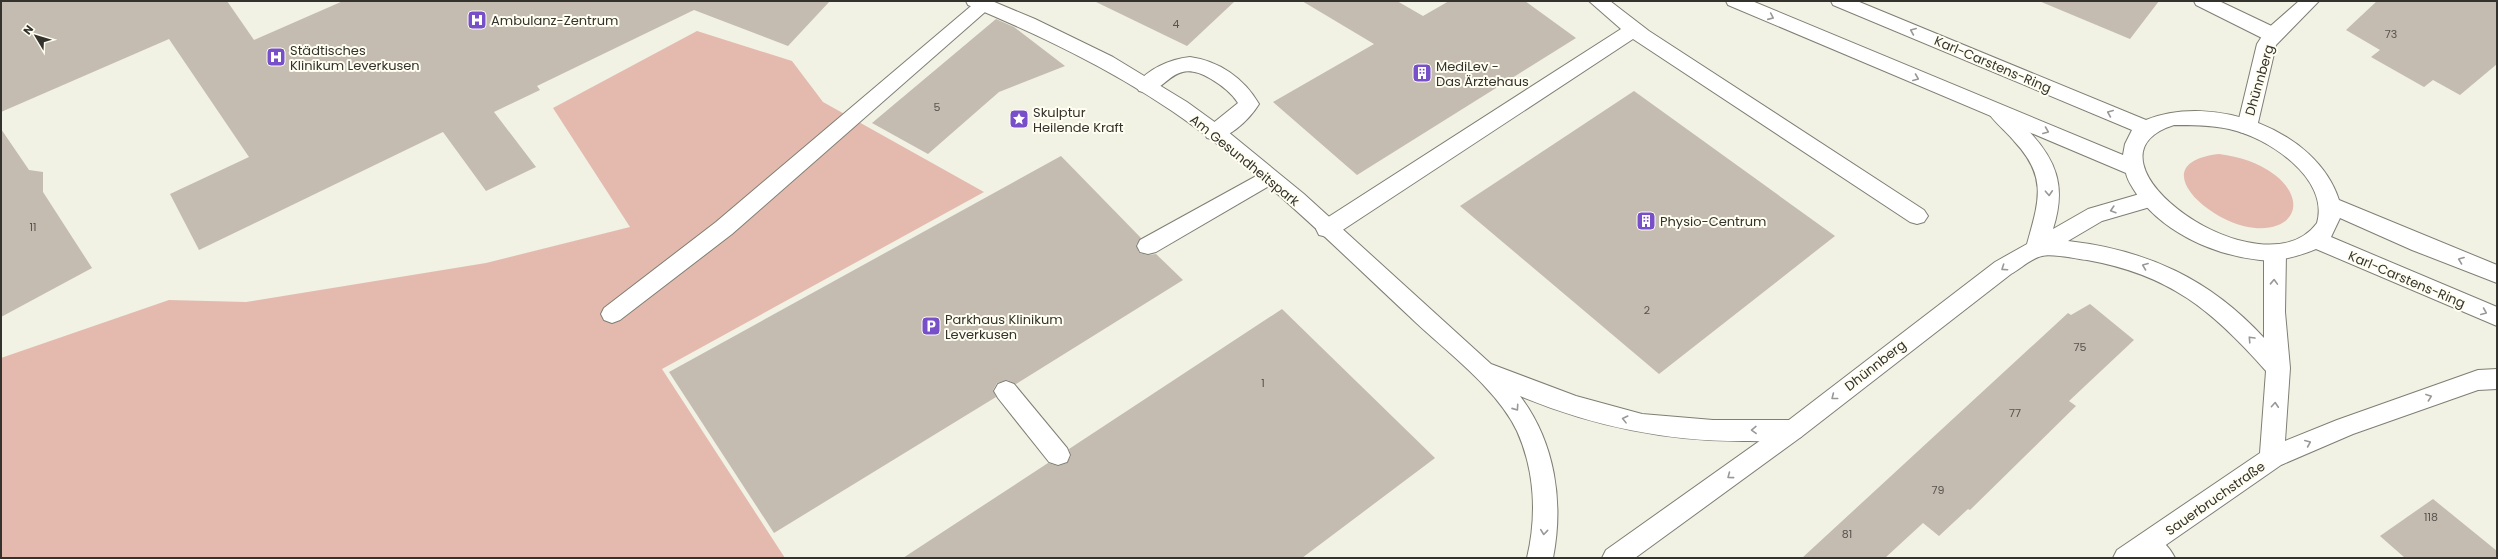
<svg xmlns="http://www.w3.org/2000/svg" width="2498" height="559" font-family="Poppins,sans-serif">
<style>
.green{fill:#e4baae}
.building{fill:#c4bbb1}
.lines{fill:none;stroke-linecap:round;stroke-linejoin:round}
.lane-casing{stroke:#7f7e73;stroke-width:2}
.street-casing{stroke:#7f7e73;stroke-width:2}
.secondary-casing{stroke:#7f7e73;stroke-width:2}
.primary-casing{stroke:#7f7e73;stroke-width:2}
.lane{fill:#fff;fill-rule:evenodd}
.street{fill:#fff;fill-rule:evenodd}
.secondary{fill:#fff;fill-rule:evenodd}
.primary{fill:#fff;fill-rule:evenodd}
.oneway{stroke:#999896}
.labels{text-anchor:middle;stroke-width:4;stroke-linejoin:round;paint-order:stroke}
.number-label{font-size:11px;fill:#57544e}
.poi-label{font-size:13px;fill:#33322d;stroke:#fffef1;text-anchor:start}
.street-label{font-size:13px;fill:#33322d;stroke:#fffef1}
</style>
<rect width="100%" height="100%" fill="#f1f1e4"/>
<g class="green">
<path d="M 697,31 L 792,61 L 823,102 L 984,192 L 662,369 L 785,558 L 1,558 L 1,358 L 169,300 L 246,302 L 486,263 L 630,227 L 553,108 Z"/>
<path d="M 2219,154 C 2240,157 2258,162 2275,175 C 2307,200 2295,231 2255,228 C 2211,225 2141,163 2219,154 Z"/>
</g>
<g class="building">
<path d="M 1,1 L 227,1 L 254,40 L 343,1 L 830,1 L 788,46 L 694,10 L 537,86 L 540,90 L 494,112 L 536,167 L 486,191 L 443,132 L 199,250 L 170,194 L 249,157 L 169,39 L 1,112 Z"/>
<path d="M 1094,1 L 1235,1 L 1187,46 Z"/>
<path d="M 1302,1 L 1397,1 L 1423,16 L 1449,1 L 1525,1 L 1576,38 L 1357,175 L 1273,102 L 1374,44 Z"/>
<path d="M 2039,1 L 2159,1 L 2130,39 Z"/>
<path d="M 2377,1 L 2497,1 L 2497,64 L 2460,95 L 2433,80 L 2424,87 L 2371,57 L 2380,50 L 2346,30 Z"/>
<path d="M 996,19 L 1014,27 L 1065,66 L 999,92 L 928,154 L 872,123 Z"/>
<path d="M 1634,91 L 1835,236 L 1659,374 L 1460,206 Z"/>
<path d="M 1,129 L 29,170 L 43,172 L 43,192 L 92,268 L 1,317 Z"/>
<path d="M 1061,156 L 1141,238 L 1136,245 L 1139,253 L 1148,255 L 1156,254 L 1183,280 L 1016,384 L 1007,380 L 997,383 L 993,390 L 996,397 L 774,533 L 669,372 Z"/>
<path d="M 2090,304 L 2134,340 L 2069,401 L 2076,406 L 1970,510 L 1968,509 L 1939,536 L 1923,523 L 1885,558 L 1802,558 L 2068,313 L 2071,315 Z"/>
<path d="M 1282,309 L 1435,458 L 1302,558 L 903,558 L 1048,463 L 1058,466 L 1067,463 L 1071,456 L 1069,449 Z"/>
<path d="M 2433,499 L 2497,551 L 2497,558 L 2405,558 L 2380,536 Z"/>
</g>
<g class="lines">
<defs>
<g id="lane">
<path d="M 977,1 L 991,1 L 993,5 L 732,234 L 620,320 L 612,323 L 604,320 L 601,314 L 604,308 L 716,222 Z"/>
<path d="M 1589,1 L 1610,1 L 1649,31 L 1924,210 L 1928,216 L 1924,222 L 1917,224 L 1910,222 L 1633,39 L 1335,235 L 1327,237 L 1319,235 L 1316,229 L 1319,223 L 1621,29 Z"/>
<path d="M 2194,1 L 2219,1 L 2280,30 L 2282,35 L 2280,40 L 2273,41 L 2266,40 L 2196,5 Z"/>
<path d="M 1190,57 C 1219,61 1244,78 1259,104 C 1250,119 1225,144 1207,138 L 1204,133 L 1207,128 L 1238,103 C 1231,92 1221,85 1211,79 C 1169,54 1167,99 1139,91 L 1136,86 C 1146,69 1171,59 1190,57 Z"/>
<path d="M 1269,169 L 1276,172 L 1279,177 L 1276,182 L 1156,252 L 1148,254 L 1140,252 L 1137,246 L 1140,240 Z"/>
<path d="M 1006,381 L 1014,384 L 1067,448 L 1070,455 L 1067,462 L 1058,465 L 1049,462 L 998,398 L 994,391 L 998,384 Z"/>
<path d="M 2147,533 C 2159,537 2169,546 2175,558 L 2144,558 L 2134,544 L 2138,536 Z"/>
</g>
<path id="street" d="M 966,1 L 992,1 L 1035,19 L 1113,57 L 1187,102 L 1227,131 L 1304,194 L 1491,364 L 1576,396 L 1642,414 L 1713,420 L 1793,420 L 1801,423 L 1805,430 L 1801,437 C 1786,443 1767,441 1750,441 C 1669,442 1595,427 1520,396 C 1555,442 1564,502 1553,558 L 1527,558 C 1537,516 1535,471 1517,431 C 1496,387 1444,350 1409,316 C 1333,245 1258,170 1172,111 C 1109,68 1039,35 968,5 Z"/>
<g id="secondary">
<path d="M 2299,1 L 2319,1 L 2276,45 L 2257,127 L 2254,132 L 2247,134 L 2240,132 L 2237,127 L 2257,44 L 2266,30 Z"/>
<path d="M 1997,104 C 2008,107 2017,118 2025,127 C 2056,159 2067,185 2053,229 L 2088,209 L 2150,191 L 2157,193 L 2160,199 L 2157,205 L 2102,221 L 2068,241 C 2147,250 2210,279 2264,338 L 2264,253 L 2267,247 L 2275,245 L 2283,247 L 2286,253 L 2285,312 L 2290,368 L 2285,441 L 2337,420 L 2478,370 L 2497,369 L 2497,389 L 2478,390 L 2353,434 L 2281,465 L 2147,558 L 2113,558 L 2117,550 L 2260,453 L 2266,371 C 2212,310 2170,275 2087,260 C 2077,259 2052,253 2042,256 C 2032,258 2020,269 2011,274 L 1801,437 L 1635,558 L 1602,558 L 1606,550 L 1785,423 L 1995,262 L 2027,244 C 2039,201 2048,177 2014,141 C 2006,131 1994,122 1987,111 L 1990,106 Z"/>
</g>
<path id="primary" d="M 1726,1 L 1752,1 L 2123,155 L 2125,144 L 2132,130 L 1833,5 L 1831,1 L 1857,1 L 2146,120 C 2212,93 2316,129 2339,200 L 2497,265 L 2497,283 L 2412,250 L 2340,218 L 2331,237 L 2497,307 L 2497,326 L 2316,249 C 2299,256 2279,262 2260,260 C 2213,255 2159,231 2134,190 C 2131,185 2127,179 2126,173 L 1728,5 ZM 2174,125 C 2192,125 2211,125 2229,129 C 2267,137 2330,178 2317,223 C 2263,297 2067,159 2174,125 Z"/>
</defs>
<use href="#lane" class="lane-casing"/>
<use href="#street" class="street-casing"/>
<use href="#secondary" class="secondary-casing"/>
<use href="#primary" class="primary-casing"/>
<use href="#lane" class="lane"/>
<use href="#street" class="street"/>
<use href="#secondary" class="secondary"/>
<use href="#primary" class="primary"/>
</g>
<defs><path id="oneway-chevron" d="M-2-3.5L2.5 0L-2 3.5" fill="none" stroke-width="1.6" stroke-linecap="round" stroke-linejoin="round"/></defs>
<g class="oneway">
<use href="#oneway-chevron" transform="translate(1771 17) rotate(24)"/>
<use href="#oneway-chevron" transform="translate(1913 31) rotate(-157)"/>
<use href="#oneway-chevron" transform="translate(1916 78) rotate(22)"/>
<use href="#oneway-chevron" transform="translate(2110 113) rotate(-157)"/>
<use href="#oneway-chevron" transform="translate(2046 131) rotate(22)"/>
<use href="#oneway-chevron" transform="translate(2049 193) rotate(87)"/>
<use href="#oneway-chevron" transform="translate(2113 210) rotate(163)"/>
<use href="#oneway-chevron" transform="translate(2461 260) rotate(-159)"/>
<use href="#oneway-chevron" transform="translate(2145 266) rotate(-159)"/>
<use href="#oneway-chevron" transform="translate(2004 268) rotate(146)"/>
<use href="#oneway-chevron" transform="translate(2274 282) rotate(-88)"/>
<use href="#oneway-chevron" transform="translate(2484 312) rotate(23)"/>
<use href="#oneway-chevron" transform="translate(2251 339) rotate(-133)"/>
<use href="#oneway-chevron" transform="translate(1834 397) rotate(142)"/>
<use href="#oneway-chevron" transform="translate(2429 397) rotate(-20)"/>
<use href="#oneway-chevron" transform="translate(2275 405) rotate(-86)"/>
<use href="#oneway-chevron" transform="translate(1516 408) rotate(55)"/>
<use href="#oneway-chevron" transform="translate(1625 419) rotate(-166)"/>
<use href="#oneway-chevron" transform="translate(1754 430) rotate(179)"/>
<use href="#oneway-chevron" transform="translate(2308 443) rotate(-23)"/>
<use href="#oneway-chevron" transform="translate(1730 476) rotate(143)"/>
<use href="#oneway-chevron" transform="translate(1544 532) rotate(96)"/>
</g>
<defs>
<symbol id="hospital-square" viewBox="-11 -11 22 22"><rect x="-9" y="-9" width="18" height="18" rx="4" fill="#774fc9" stroke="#fffef1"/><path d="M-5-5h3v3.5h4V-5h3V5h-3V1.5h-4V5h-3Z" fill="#fff"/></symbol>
<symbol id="building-square" viewBox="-11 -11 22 22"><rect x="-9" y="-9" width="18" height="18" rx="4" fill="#774fc9" stroke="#fffef1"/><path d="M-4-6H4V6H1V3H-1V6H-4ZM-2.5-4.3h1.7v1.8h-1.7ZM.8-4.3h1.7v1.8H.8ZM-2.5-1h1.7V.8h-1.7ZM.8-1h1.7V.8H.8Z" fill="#fff"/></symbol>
<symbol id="sight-square" viewBox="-11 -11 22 22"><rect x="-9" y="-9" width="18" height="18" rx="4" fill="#774fc9" stroke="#fffef1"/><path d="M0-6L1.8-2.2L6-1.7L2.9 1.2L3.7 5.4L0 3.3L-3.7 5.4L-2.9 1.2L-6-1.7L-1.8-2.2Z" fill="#fff"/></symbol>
<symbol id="parking-square" viewBox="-11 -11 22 22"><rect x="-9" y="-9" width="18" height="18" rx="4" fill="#774fc9" stroke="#fffef1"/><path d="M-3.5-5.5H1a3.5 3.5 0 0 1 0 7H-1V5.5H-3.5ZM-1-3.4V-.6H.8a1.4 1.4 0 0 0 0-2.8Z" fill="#fff"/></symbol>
</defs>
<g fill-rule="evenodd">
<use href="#hospital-square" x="466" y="9" width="22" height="22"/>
<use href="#hospital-square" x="265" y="46" width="22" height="22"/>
<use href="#building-square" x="1411" y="62" width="22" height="22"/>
<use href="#sight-square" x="1008" y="108" width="22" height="22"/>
<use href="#building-square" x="1635" y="210" width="22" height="22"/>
<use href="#parking-square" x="920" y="315" width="22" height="22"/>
</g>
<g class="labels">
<g class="number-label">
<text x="1176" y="28">4</text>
<text x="2391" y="38">73</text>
<text x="937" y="111">5</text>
<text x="33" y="231">11</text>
<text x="1647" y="314">2</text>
<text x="2080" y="351">75</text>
<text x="1263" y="387">1</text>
<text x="2015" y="417">77</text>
<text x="1938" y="494">79</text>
<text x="2431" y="521">118</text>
<text x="1847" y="538">81</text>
</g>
<g class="poi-label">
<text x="491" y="25">Ambulanz-Zentrum</text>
<text x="290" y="55">Städtisches<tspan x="290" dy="15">Klinikum Leverkusen</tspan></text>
<text x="1436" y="71">MediLev -<tspan x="1436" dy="15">Das Ärztehaus</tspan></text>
<text x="1033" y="117">Skulptur<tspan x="1033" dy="15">Heilende Kraft</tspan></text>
<text x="1660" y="226">Physio-Centrum</text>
<text x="945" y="324">Parkhaus Klinikum<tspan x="945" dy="15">Leverkusen</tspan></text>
</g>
<g class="street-label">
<text transform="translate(1993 64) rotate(23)" y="5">Karl-Carstens-Ring</text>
<text transform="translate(2259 80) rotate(-74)" y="5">Dhünnberg</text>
<text transform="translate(1245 160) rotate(39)" y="5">Am Gesundheitspark</text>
<text transform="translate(2407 279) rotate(23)" y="5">Karl-Carstens-Ring</text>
<text transform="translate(1875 365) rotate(-38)" y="5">Dhünnberg</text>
<text transform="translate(2215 498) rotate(-35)" y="5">Sauerbruchstraße</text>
</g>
</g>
<rect width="2498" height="559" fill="none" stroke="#33322d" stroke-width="4"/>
<g transform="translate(36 36) rotate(308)" stroke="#fffef1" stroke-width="3" paint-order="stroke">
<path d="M0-3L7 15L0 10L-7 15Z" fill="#33322d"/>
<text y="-6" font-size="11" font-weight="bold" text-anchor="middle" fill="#33322d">N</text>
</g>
</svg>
